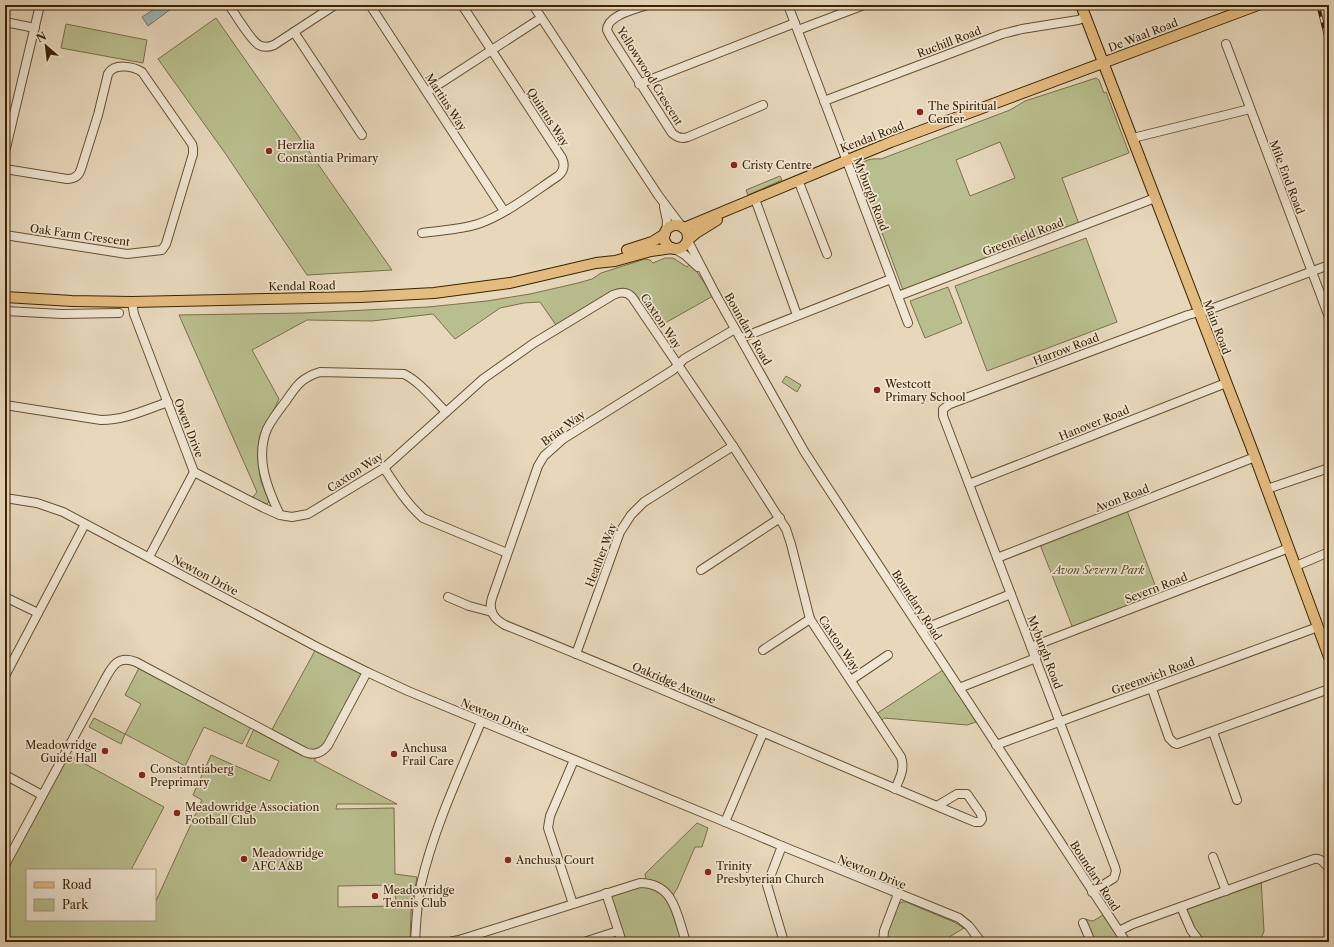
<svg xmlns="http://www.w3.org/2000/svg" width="1334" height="947" font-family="'Libre Caslon Text',serif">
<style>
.green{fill:#b9be8e;stroke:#7a7048;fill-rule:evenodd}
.water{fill:#9bb7bb;stroke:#757c71}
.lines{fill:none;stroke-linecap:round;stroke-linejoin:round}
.minor-casing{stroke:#675030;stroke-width:10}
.major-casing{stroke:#3c2302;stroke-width:12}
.minor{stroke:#efe6d3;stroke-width:8}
.major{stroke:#e4bc7e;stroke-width:10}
.rail-casing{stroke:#3c2302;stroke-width:3.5}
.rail{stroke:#efe6d3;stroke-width:2;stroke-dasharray:6;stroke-linecap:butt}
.poi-dot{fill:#8f2418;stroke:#efe6d3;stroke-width:1.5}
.labels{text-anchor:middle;stroke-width:3.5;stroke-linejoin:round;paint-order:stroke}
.street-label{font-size:11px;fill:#3c2302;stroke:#efe6d3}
.poi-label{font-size:11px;fill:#3c2302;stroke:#efe6d3;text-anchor:start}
.park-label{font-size:11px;font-style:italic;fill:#5b4a25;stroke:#efe6d3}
</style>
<rect width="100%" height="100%" fill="#e7d8bc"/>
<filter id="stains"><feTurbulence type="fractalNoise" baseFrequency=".005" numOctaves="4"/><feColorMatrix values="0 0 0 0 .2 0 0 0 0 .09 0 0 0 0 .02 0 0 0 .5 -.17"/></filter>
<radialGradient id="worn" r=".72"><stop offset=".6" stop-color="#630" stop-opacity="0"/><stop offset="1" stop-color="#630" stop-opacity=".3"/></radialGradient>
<g class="green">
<path d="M 216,18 L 392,270 L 307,275 L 225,153 L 158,59 Z"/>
<path d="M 66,24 L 147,40 L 143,63 L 61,48 Z"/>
<path d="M 1096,78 L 1099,80 L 1104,93 L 1106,92 L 1129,153 L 1062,178 L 1079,224 L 903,290 L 858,167 C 864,160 871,158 881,159 L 1010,110 L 1025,101 ZM 1000,142 L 1015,178 L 970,196 L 956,160 Z"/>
<path d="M 780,176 L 782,180 L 748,195 L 746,190 Z"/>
<path d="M 1086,238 L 1117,322 L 987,371 L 955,286 Z"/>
<path d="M 665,258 L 673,258 L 687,267 L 690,263 L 693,266 L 713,296 L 658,327 L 635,294 C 629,290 622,288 616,290 L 556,325 L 540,302 L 524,303 L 500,308 L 455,339 L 433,314 L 372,321 L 307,320 L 252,350 L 279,399 C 275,409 269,417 264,426 C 256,442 257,464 261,481 C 263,488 267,495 269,502 L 267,504 L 263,503 L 252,498 L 257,492 L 179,315 L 304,313 L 428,307 L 487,301 L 530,294 L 578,283 L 592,279 L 601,273 L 645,259 L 650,260 L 653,263 Z"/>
<path d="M 948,287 L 962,323 L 925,338 L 910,301 Z"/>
<path d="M 786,376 L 801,385 L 797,392 L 782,382 Z"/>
<path d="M 1126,508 L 1160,598 L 1074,631 L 1039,542 Z"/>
<path d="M 317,647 L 367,672 L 328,745 L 316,754 L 270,733 Z"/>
<path d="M 139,668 L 251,727 L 242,744 L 204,727 L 185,766 L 125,734 L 121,744 L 89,727 L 94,718 L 125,734 L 141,704 L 125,695 Z"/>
<path d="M 943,670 L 976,722 L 967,725 L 884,718 L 881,721 L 876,714 Z"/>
<path d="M 254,729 L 306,756 L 310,758 L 315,758 L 315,761 L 397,804 L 337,804 L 336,809 L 394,808 L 395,874 L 417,877 L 411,912 L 410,942 L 5,942 L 5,865 L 65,753 L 164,807 L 131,870 L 27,870 L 27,920 L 155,920 L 155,903 L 202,800 L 193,795 L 211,755 L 270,781 L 279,761 L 246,746 ZM 395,885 L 396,906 L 338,907 L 338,886 Z"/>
<path d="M 697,823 L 708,828 L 702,847 L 695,847 L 677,889 L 673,895 L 668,890 L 646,880 L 645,874 Z"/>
<path d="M 1261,878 L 1264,931 L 1260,942 L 1200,942 L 1181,907 Z"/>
<path d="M 640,883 L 667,893 L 686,942 L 622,942 L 606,893 Z"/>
<path d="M 902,902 L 906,902 L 954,922 L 964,928 L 941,942 L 886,942 L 886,936 L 897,907 L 899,904 Z"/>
<path d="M 1103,915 L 1121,942 L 1094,942 L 1091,932 L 1084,919 L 1093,921 Z"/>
</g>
<path class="water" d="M 154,5 L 168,5 L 171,9 L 148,26 L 142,17 L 156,8 Z"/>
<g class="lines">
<defs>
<g id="minor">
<path d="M 229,5 C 235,14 251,41 259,45 C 264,48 269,47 274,45 L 335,5"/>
<path d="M 370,5 L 504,211"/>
<path d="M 533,5 L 658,195 L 682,227"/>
<path d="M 647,5 C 637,9 607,15 607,30 C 608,32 609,34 610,36 L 672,133 C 677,138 682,139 688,137 L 763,105"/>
<path d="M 788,5 L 908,323"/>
<path d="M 5,22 L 35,28"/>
<path d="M 798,30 L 864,5"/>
<path d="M 294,32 L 362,135"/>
<path d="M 1226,44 L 1329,317"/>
<path d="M 639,84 L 795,23"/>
<path d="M 427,92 L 541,18"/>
<path d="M 824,101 L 1002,34 L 1022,29 L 1078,20 L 1086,17"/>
<path d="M 1133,138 L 1250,109"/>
<path d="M 5,152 L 40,5"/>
<path d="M 5,169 L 67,179 C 74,179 79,176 81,169 L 98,115 L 108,74 C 114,63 133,66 142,72 L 192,144 L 193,148 L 193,154 L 166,244 L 162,250 L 127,254 L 5,235"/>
<path d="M 798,180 L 827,254"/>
<path d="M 755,199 L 797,315"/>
<path d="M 664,207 L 667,221 L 666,232"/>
<path d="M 422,233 C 441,230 460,230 478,224 C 505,215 534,192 558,176 C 564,171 565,165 562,158 L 462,5"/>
<path d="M 688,241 L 716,295 L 804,451 L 822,479 L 1126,942"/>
<path d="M 675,249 L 685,255 L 698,267"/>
<path d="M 898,296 L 1155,198"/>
<path d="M 132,302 L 134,314 L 194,472 L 149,557"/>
<path d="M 5,311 L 62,314 L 119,313"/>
<path d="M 735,329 L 684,359 L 673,370 L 563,439 L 544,456 L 538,466 L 492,598 C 488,611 494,619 505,625 C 663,688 818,757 975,822 L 980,822 L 982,819 L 981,814 L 967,794 L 957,794 L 937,806"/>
<path d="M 741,338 L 891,279"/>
<path d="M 5,405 L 101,420 C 125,420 145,410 168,402"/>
<path d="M 384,468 C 396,486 407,504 423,518 L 507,553"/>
<path d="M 194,472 L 264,508 L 280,515 L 292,517 L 308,514 L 384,468 L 483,379 L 534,343 L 613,295 C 620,292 626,291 632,297 L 733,446 L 786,529 L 791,544 L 810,619 L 901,757 C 905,769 900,778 895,789"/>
<path d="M 969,484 L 1226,383"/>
<path d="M 1267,489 L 1329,468"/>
<path d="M 5,498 L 37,503 L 63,512 L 317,647 L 367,672 L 408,691 L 742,829 L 782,846 L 959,918 L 969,926 L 981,942"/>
<path d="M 280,515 C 267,488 255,458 267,429 C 272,419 279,410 286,401 C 296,386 301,378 320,372 L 404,374 C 420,382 433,399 446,412"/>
<path d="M 997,558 L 1255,457"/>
<path d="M 1296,566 L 1329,552"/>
<path d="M 701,570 L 780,518"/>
<path d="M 5,597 L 38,613"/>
<path d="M 448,597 L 469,606 L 492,612"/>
<path d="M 921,630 L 1011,594"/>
<path d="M 1031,647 L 1289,548"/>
<path d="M 763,650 L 810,619"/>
<path d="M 576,654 L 620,532 L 631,515 L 644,502 L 733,446"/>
<path d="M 5,676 L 85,524"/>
<path d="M 851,680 L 888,655"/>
<path d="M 959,688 L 1036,658"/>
<path d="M 1152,689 L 1169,738 L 1174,743 L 1177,744 L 1329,689"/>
<path d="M 1213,732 L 1237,800"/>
<path d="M 996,745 L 1318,627"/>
<path d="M 5,775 L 42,795"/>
<path d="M 725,822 L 763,733"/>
<path d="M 782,846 L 767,885 L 784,942"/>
<path d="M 1213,857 L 1226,891"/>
<path d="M 5,865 L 103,683 C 111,669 116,654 136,662 L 305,752 C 314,756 322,753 328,745 L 367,672"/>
<path d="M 1092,892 L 1114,878 L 1116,871 L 1115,867 L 943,416 L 943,409 L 950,404 L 1188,315 L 1211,309 L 1329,265"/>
<path d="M 606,893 L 622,942"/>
<path d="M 573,904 L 548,828 L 550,816 L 574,760"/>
<path d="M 1181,907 L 1191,930 L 1200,942"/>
<path d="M 1083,923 L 1091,942"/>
<path d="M 1119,931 L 1133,924 L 1314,859 C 1321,858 1323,862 1327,866"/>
<path d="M 415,942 C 416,923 417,903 421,884 C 434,828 459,775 481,722"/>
<path d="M 449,942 L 459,940 L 640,883 C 675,883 677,916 686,942"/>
<path d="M 584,942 L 618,931"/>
<path d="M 883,942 L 884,931 L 898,894"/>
</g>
<g id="major">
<path d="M 1081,5 L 1255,457 L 1329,657"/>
<circle cx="676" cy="237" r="12"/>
<path d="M 684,228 L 891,142 L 1258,5"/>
<path d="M 688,240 L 696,233 L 717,220"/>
<path d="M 627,250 L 652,242 L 665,234"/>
<path d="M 5,297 L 72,301 L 132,302 L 361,297 L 434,293 L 510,283 L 596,263 L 615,261 L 651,251 L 672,248"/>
</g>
</defs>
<use href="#minor" class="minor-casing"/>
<use href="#major" class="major-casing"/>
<use href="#minor" class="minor"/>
<use href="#major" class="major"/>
<defs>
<path id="rail" d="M 1318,5 L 1329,49"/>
</defs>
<use href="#rail" class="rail-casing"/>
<use href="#rail" class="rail"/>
</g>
<g class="poi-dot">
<circle cx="920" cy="112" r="4"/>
<circle cx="269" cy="151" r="4"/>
<circle cx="734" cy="165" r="4"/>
<circle cx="877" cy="390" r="4"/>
<circle cx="105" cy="751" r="4"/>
<circle cx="394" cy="754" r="4"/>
<circle cx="142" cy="775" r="4"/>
<circle cx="177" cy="813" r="4"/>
<circle cx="244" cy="859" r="4"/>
<circle cx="508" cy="860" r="4"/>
<circle cx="708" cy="872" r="4"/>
<circle cx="375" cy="896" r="4"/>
</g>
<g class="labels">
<g class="street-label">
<text transform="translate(1143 35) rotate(-21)" y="4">De Waal Road</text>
<text transform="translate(949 42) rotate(-21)" y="4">Ruchill Road</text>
<text transform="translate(650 76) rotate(58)" y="4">Yellowwood Crescent</text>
<text transform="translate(446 102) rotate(57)" y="4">Martius Way</text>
<text transform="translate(548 117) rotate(57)" y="4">Quintus Way</text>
<text transform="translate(872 137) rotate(-21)" y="4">Kendal Road</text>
<text transform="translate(1287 177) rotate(69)" y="4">Mile End Road</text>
<text transform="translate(871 194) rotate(69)" y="4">Myburgh Road</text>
<text transform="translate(80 235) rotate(8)" y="4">Oak Farm Crescent</text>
<text transform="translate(1023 237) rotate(-21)" y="4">Greenfield Road</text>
<text transform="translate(302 286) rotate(-1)" y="4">Kendal Road</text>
<text transform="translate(661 321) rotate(56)" y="4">Caxton Way</text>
<text transform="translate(1217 327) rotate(69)" y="4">Main Road</text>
<text transform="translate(748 329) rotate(60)" y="4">Boundary Road</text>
<text transform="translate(1066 349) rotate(-21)" y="4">Harrow Road</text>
<text transform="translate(1094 423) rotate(-22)" y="4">Hanover Road</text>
<text transform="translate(189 428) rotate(69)" y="4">Owen Drive</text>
<text transform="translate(563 428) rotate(-36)" y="4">Briar Way</text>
<text transform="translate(355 472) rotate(-33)" y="4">Caxton Way</text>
<text transform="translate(1122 498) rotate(-21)" y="4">Avon Road</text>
<text transform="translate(601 555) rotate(-69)" y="4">Heather Way</text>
<text transform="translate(205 575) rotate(28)" y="4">Newton Drive</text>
<text transform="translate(1156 588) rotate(-21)" y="4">Severn Road</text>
<text transform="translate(917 605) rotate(57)" y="4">Boundary Road</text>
<text transform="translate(839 643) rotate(56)" y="4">Caxton Way</text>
<text transform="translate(1045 652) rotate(69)" y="4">Myburgh Road</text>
<text transform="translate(1153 676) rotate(-20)" y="4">Greenwich Road</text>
<text transform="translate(674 683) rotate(23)" y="4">Oakridge Avenue</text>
<text transform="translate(495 716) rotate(23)" y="4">Newton Drive</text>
<text transform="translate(872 872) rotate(22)" y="4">Newton Drive</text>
<text transform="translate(1095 876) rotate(57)" y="4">Boundary Road</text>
</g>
<g class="poi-label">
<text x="928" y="110">The Spiritual<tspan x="928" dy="13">Center</tspan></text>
<text x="277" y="149">Herzlia<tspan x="277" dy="13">Constantia Primary</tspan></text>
<text x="742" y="169">Cristy Centre</text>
<text x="885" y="388">Westcott<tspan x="885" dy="13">Primary School</tspan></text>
<text x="97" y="749" text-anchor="end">Meadowridge<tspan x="97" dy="13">Guide Hall</tspan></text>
<text x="402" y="752">Anchusa<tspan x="402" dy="13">Frail Care</tspan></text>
<text x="150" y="773">Constatntiaberg<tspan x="150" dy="13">Preprimary</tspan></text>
<text x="185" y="811">Meadowridge Association<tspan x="185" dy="13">Football Club</tspan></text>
<text x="252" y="857">Meadowridge<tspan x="252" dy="13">AFC A&amp;B</tspan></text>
<text x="516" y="864">Anchusa Court</text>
<text x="716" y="870">Trinity<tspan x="716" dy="13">Presbyterian Church</tspan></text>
<text x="383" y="894">Meadowridge<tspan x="383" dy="13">Tennis Club</tspan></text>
</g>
<g class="park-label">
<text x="1099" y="574">Avon Severn Park</text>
</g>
</g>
<rect width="1334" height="947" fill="none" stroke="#e7d8bc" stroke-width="20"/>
<rect x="6" y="6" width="1322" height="935" fill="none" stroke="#3c2302" stroke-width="2"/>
<rect x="10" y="10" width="1314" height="927" fill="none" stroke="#3c2302"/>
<rect x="26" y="869" width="130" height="52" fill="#efe6d3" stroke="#a7987f"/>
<rect x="34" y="882" width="20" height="6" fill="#e4bc7e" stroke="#a7987f"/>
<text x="62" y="889" font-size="12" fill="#3c2302">Road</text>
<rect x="34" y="899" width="20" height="12" fill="#b9be8e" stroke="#a7987f"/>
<text x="62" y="909" font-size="12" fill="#3c2302">Park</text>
<g transform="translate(46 46) rotate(332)" stroke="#efe6d3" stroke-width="3" paint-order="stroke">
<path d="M0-3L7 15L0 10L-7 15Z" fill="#3c2302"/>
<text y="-6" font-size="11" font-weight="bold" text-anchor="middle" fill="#3c2302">N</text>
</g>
<rect width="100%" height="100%" filter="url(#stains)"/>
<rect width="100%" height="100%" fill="url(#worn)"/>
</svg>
